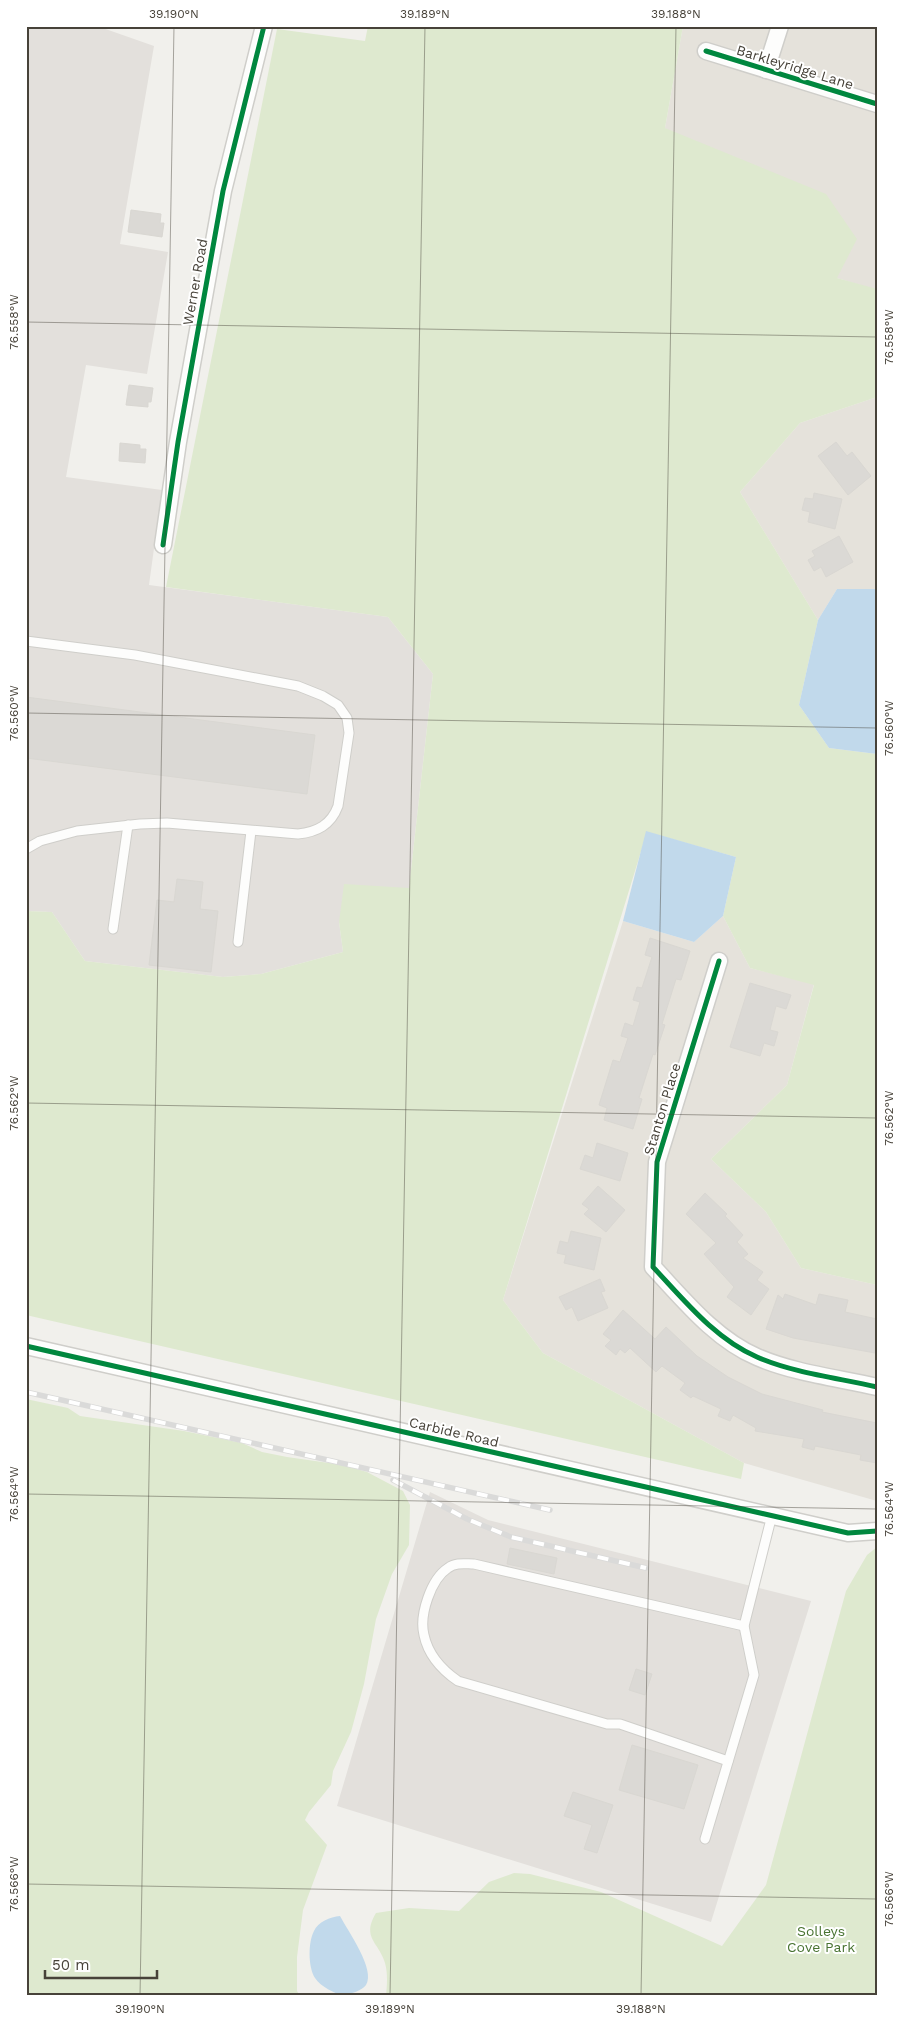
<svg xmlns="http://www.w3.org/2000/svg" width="903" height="2022" font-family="'Work Sans',sans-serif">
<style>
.residential{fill:#e5e2db}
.industrial{fill:#e3e0dc}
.green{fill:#dee9cf}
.water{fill:#c1d9eb}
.building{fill:#dbd9d5;stroke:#d9d7d2}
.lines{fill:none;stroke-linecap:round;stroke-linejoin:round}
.lane-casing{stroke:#cfceca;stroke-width:11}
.street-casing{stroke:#cfceca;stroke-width:19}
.lane{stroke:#fdfdfc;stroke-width:9}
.street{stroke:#fdfdfc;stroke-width:16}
.rail-casing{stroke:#dadad9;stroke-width:5.5}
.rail{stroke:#fff;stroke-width:4;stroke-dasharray:11;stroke-linecap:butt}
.cycleway-casing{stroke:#fff;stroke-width:8}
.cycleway{stroke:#00873e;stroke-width:5}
.ticks{fill:none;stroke:#474239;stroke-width:1;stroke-opacity:0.45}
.labels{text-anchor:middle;stroke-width:4;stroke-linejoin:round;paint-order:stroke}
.street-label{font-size:14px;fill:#474239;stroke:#fff}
.park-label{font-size:14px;fill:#487331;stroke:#fff}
.neatline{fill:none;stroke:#474239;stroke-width:2}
.ticks-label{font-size:12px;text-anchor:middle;fill:#474239}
</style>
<rect width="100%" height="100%" fill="#f1f0ec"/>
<g class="residential">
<path d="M 683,26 L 877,26 L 876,290 L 837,278 L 665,128 Z"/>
<path d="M 877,397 L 877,594 L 874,589 L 837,589 L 818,620 L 740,492 L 800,423 Z"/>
<path d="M 723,916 L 750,968 L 814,984 L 787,1085 L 711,1159 L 766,1212 L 801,1268 L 877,1285 L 877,1501 L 744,1463 L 543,1353 L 503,1300 L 623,921 L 694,942 Z"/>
</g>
<g class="industrial">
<path d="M 26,26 L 97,26 L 154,46 L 120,244 L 168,252 L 147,374 L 86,365 L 66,477 L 162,490 L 149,585 L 388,617 L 433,674 L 409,888 L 339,922 L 343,952 L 261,974 L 223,977 L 85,961 L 52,912 L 26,911 Z"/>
<path d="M 430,1492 L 488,1520 L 811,1601 L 711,1922 L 337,1806 Z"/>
</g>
<g class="green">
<path d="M 368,26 L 683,26 L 665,128 L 826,194 L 857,239 L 837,278 L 877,289 L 877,397 L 800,423 L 740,492 L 818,620 L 799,705 L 829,748 L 877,754 L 877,1285 L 801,1268 L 766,1212 L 711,1159 L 787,1085 L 814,985 L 750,968 L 723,916 L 736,857 L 647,832 L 503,1300 L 543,1353 L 744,1463 L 741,1479 L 26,1315 L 26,911 L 52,912 L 85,961 L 223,977 L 261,974 L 343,952 L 339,922 L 344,884 L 409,888 L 433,674 L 388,617 L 166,587 L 277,29 L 365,41 Z"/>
<path d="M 26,1399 L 68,1408 L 80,1416 L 184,1431 L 242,1443 L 262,1452 L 287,1457 L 343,1465 L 367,1472 L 403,1491 L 410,1505 L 409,1545 L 392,1574 L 376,1619 L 364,1684 L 351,1732 L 333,1771 L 331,1785 L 309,1812 L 305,1820 L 327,1845 L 303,1910 L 297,1957 L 297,1991 L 300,1996 L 26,1996 Z"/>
<path d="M 877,1547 L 877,1996 L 386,1996 C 387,1986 388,1973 385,1963 C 379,1942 361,1938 376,1913 L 409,1908 L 459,1911 L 489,1882 L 514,1873 L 530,1874 L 601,1892 L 722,1946 L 766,1885 L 846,1591 L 867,1555 Z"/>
</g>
<g class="water">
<path d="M 837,589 L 875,589 L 877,594 L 877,754 L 829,748 L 799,705 L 818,620 Z"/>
<path d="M 646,831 L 736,857 L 723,916 L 694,942 L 623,921 Z"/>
<path d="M 340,1916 C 348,1931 376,1970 366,1985 C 362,1991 351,1993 344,1996 C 334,1993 321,1987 315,1978 C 308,1967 308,1942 314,1931 C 318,1922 330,1917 340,1916 Z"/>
</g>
<g class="building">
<path d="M 131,210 L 161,214 L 160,223 L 164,223 L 162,237 L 128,232 Z"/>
<path d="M 129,385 L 153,388 L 151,402 L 148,402 L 148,407 L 126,405 Z"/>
<path d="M 836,442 L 847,456 L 852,452 L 871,476 L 848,495 L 818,456 Z"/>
<path d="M 120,443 L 140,445 L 140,449 L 146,449 L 145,463 L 119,461 Z"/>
<path d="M 814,493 L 842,499 L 835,529 L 808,522 L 810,512 L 802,510 L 805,498 L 813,499 Z"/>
<path d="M 839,536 L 853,562 L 826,577 L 821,567 L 814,571 L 808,560 L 815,556 L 812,551 Z"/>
<path d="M 26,697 L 315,735 L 307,794 L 26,758 Z"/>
<path d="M 177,879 L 203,882 L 200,909 L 218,911 L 211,972 L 149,965 L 157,900 L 174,902 Z"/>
<path d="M 650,938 L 690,951 L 681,980 L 676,979 L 662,1024 L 665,1025 L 655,1055 L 653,1054 L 639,1098 L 642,1099 L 633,1129 L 604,1120 L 607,1108 L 599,1105 L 613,1060 L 620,1062 L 628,1038 L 621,1036 L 625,1023 L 633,1026 L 640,1002 L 633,1000 L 637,987 L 642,988 L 652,957 L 645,955 Z"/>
<path d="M 750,983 L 791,995 L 786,1009 L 776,1006 L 770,1030 L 778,1032 L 774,1046 L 764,1043 L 760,1056 L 730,1047 Z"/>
<path d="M 597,1143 L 628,1153 L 620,1181 L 580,1169 L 585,1155 L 593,1158 Z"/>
<path d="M 598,1186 L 625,1210 L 606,1232 L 584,1214 L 589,1209 L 582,1204 Z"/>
<path d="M 705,1193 L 727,1214 L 725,1216 L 743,1235 L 737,1242 L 748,1254 L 743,1258 L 763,1272 L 757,1280 L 769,1289 L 751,1315 L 727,1297 L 734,1287 L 704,1254 L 716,1243 L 686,1214 Z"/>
<path d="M 571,1231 L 601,1238 L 594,1270 L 564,1263 L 566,1255 L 557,1253 L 560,1241 L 568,1243 Z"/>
<path d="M 600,1279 L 605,1291 L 601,1292 L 608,1308 L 578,1321 L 572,1307 L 566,1310 L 559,1297 Z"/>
<path d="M 785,1294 L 816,1305 L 819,1294 L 848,1300 L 845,1312 L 877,1319 L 875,1353 L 793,1338 L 766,1329 L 778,1295 L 783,1299 Z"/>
<path d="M 623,1310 L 655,1339 L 666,1327 L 697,1356 L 728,1377 L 762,1394 L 823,1410 L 822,1412 L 877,1423 L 877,1463 L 860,1460 L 861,1455 L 815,1446 L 814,1450 L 802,1447 L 804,1439 L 755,1431 L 756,1428 L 733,1415 L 730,1421 L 718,1416 L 721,1409 L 693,1396 L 691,1398 L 680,1390 L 685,1383 L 662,1366 L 656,1372 L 630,1348 L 625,1353 L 620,1349 L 616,1355 L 605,1346 L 611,1340 L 603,1334 Z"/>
<path d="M 510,1548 L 557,1558 L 554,1574 L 507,1564 Z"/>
<path d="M 636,1669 L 652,1674 L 645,1695 L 629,1690 Z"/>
<path d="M 632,1745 L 698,1765 L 684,1809 L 619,1790 Z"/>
<path d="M 573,1792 L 613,1805 L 597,1853 L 584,1849 L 592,1825 L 564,1816 Z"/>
</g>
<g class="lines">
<defs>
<g id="lane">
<path d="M 26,641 L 135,655 L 298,686 L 323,696 L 338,705 L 347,718 L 349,733 L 338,806 C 331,825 317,832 298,834 L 167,823 L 140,824 L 77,831 L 40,841 L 26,849"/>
<path d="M 113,929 L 128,825"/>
<path d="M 238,942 L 251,831"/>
<path d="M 728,1761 L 620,1724 L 607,1724 L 458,1681 C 442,1670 428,1654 424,1635 C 419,1615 431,1579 448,1568 C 456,1562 465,1564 474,1564 L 744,1626"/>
<path d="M 705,1839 L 754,1675 L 744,1626 L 772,1515"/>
</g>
<g id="street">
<path d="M 706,51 L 877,104"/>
<path d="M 766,70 L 780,26"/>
<path d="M 163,545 L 178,442 L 223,191 L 264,26"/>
<path d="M 719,961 L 657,1162 L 653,1267 C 684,1300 715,1339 757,1357 C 794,1373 838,1378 877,1387"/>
<path d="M 26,1346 L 848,1533 L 877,1531"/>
</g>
</defs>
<use href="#lane" class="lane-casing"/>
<use href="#street" class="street-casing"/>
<use href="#lane" class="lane"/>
<use href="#street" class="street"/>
<defs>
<g id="rail">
<path d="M 26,1392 L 550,1510"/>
<path d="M 393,1480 L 467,1519 L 511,1537 L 646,1568"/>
</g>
</defs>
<use href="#rail" class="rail-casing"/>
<use href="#rail" class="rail"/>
<defs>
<g id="cycleway">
<path d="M 706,51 L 877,104"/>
<path d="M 163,545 L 178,442 L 223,191 L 264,26"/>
<path d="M 719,961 L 657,1162 L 653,1267 C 684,1300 715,1339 757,1357 C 794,1373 838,1378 877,1387"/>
<path d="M 26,1346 L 848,1533 L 877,1531"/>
</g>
</defs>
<use href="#cycleway" class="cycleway-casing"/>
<use href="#cycleway" class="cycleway"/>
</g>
<path class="ticks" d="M 26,322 L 877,337M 26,713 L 877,728M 26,1103 L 877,1118M 26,1494 L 877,1509M 26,1884 L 877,1899M 140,1996 L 174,26M 390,1996 L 425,26M 641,1996 L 676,26"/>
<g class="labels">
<g class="street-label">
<text transform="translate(795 67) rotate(17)" y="5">Barkleyridge Lane</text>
<text transform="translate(195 282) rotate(-80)" y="5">Werner Road</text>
<text transform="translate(662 1109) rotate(-73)" y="5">Stanton Place</text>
<text transform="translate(454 1432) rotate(13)" y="5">Carbide Road</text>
</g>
<g class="park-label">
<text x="821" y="1936">Solleys<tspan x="821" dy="16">Cove Park</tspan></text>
</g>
</g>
<rect width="903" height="2022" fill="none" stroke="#ffffff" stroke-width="55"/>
<path d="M45 1970v8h112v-8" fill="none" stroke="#474239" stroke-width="2.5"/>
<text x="52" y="1970" font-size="15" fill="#474239" stroke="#ffffff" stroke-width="4" paint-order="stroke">50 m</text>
<rect x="28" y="28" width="848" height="1966" class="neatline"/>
<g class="ticks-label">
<text x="174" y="18">39.190°N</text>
<text x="425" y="18">39.189°N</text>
<text x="676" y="18">39.188°N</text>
<text transform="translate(14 322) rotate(-90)" y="4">76.558°W</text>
<text transform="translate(889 337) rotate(-90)" y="4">76.558°W</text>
<text transform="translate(14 713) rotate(-90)" y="4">76.560°W</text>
<text transform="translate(889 728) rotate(-90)" y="4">76.560°W</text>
<text transform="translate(14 1103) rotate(-90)" y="4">76.562°W</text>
<text transform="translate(889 1118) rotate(-90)" y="4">76.562°W</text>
<text transform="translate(14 1494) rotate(-90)" y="4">76.564°W</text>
<text transform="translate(889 1509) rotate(-90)" y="4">76.564°W</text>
<text transform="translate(14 1884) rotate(-90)" y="4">76.566°W</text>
<text transform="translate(889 1899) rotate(-90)" y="4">76.566°W</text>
<text x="140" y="2013">39.190°N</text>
<text x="390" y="2013">39.189°N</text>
<text x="641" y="2013">39.188°N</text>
</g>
</svg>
